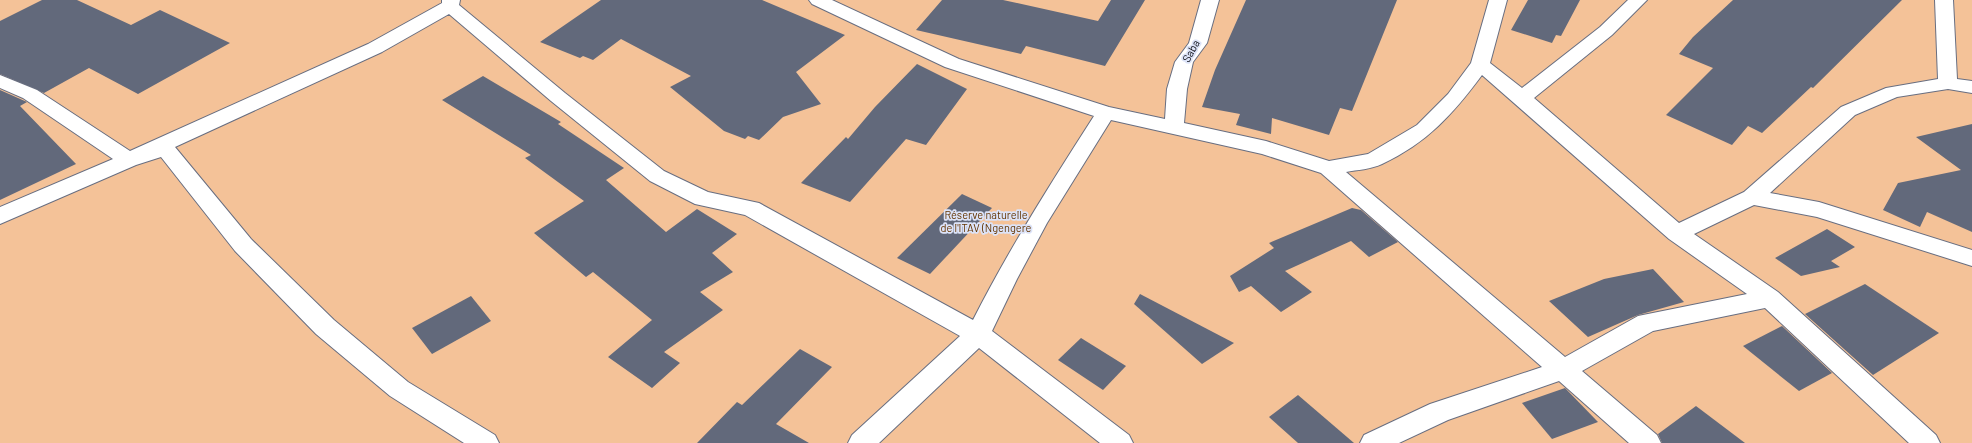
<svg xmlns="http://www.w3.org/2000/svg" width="1972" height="443" font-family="Barlow,sans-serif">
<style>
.green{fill:#f4c298}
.building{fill:#62697b}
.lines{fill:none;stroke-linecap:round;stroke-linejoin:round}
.minor-casing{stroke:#686e80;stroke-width:2}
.minor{fill:#fff;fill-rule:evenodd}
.labels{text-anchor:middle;stroke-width:3.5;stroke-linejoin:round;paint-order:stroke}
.street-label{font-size:11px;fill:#0e1017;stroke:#dce3f8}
.park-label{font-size:11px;fill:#643500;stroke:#dce3f8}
</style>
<rect width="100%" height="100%" fill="#dce3f8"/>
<rect class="green" x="0" y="0" width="1972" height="443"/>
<g class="building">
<path d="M 42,0 L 77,0 L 131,25 L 160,10 L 230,43 L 138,94 L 89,68 L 44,93 L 0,74 L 0,21 Z"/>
<path d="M 601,0 L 762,0 L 845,35 L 796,72 L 821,104 L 783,117 L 759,140 L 748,136 L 745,139 L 724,131 L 670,87 L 691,76 L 621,39 L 593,60 L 583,56 L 580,58 L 540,42 Z"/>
<path d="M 942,0 L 1003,0 L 1098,21 L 1111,0 L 1145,0 L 1105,66 L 1026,46 L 1021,54 L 916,30 Z"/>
<path d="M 1246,0 L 1397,0 L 1352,111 L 1340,108 L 1329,135 L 1272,118 L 1271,134 L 1236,125 L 1240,114 L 1202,107 L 1215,70 Z"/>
<path d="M 1528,0 L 1580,0 L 1561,36 L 1556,35 L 1552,43 L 1511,30 Z"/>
<path d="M 1733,0 L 1902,0 L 1813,88 L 1811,87 L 1762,133 L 1748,126 L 1732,145 L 1666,115 L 1713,68 L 1679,54 L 1693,37 Z"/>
<path d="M 917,64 L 967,89 L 926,145 L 906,139 L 850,202 L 801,183 L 846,137 L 848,139 L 875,107 Z"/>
<path d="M 483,76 L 561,122 L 558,124 L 624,168 L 606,180 L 666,232 L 697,209 L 737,234 L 712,253 L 733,272 L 700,292 L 723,310 L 664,352 L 680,363 L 652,388 L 608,357 L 652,320 L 593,272 L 586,277 L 534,233 L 584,201 L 525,158 L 531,155 L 442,100 Z"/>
<path d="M 0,90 L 27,102 L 20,106 L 76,164 L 0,200 Z"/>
<path d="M 1972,124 L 1972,232 L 1927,212 L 1920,227 L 1883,210 L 1898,183 L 1961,170 L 1916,137 Z"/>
<path d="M 962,194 L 992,208 L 930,274 L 897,258 Z"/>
<path d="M 1352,208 L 1361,210 L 1398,242 L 1369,257 L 1351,241 L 1285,271 L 1312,292 L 1281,312 L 1251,286 L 1239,292 L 1230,276 L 1274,248 L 1269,243 Z"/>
<path d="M 1827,229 L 1855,247 L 1831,261 L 1840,267 L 1801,276 L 1775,258 Z"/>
<path d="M 1653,269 L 1684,302 L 1638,315 L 1588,337 L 1549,301 L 1604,279 Z"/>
<path d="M 1865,284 L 1939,333 L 1873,375 L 1805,314 Z"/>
<path d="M 1140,294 L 1234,343 L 1202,364 L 1134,304 Z"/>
<path d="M 471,296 L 491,321 L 432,354 L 412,328 Z"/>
<path d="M 1782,326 L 1832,373 L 1799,391 L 1743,346 Z"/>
<path d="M 1081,338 L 1126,366 L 1103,390 L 1058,360 Z"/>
<path d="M 800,349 L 832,367 L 776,424 L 809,443 L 697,443 L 737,402 L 742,405 Z"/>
<path d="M 1565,388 L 1598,422 L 1552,439 L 1522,403 Z"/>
<path d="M 1298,395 L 1354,443 L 1298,443 L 1269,417 Z"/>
<path d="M 1696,406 L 1745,443 L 1662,443 L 1658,434 Z"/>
</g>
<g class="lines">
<defs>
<path id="minor" d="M 442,0 L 460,0 L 459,5 L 565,93 L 664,171 L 708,192 L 759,203 L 973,320 C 1009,249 1051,183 1094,116 L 945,67 L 812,4 L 809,0 L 832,0 L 959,59 L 1109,107 L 1165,119 L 1167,89 L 1175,62 L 1189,43 L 1201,0 L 1219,0 L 1207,43 L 1193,62 L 1187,89 L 1184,123 L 1266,141 L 1329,161 L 1368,154 L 1417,125 L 1448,94 L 1471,63 L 1489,0 L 1507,0 L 1490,63 L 1522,88 L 1600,27 L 1628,0 L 1647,0 L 1612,35 L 1534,98 L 1679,223 L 1744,192 L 1841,107 L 1886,88 L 1938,79 L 1935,0 L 1953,0 L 1957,79 L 1972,81 L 1972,93 L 1948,89 L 1897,97 L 1855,115 L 1770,193 L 1819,202 L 1972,250 L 1972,266 L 1817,217 L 1754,205 L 1694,234 L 1778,292 L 1936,435 L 1940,443 L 1909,443 L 1765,308 L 1653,331 L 1582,371 L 1657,435 L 1661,443 L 1629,443 L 1559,381 L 1448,420 L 1399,443 L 1360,443 L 1364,435 L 1430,404 L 1542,367 L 1321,173 L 1262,154 L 1111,120 L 1047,223 L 1017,279 L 992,331 L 1129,435 L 1133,443 L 1100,443 L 979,348 L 879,443 L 848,443 L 852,435 L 960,336 L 745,215 L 695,204 L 650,181 L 551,101 L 449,14 L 382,52 L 175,147 L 251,239 L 334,320 L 408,382 L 495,435 L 499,443 L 464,443 L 390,396 L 316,334 L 235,251 L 161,157 L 136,165 L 0,224 L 0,207 L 113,159 L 23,98 L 0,88 L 0,75 L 37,90 L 130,151 L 368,44 L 442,3 ZM 1482,75 L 1669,239 L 1747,294 L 1638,316 L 1565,357 L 1346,172 C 1357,170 1372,169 1382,164 C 1427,143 1453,114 1482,75 Z"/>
</defs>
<use href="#minor" class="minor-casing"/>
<use href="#minor" class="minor"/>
</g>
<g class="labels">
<g class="street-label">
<text transform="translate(1191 51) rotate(-61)" y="4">Saba</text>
</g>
<g class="park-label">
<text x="986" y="219">Réserve naturelle<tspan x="986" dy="13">de l'ITAV (Ngengere</tspan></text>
</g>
</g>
</svg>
